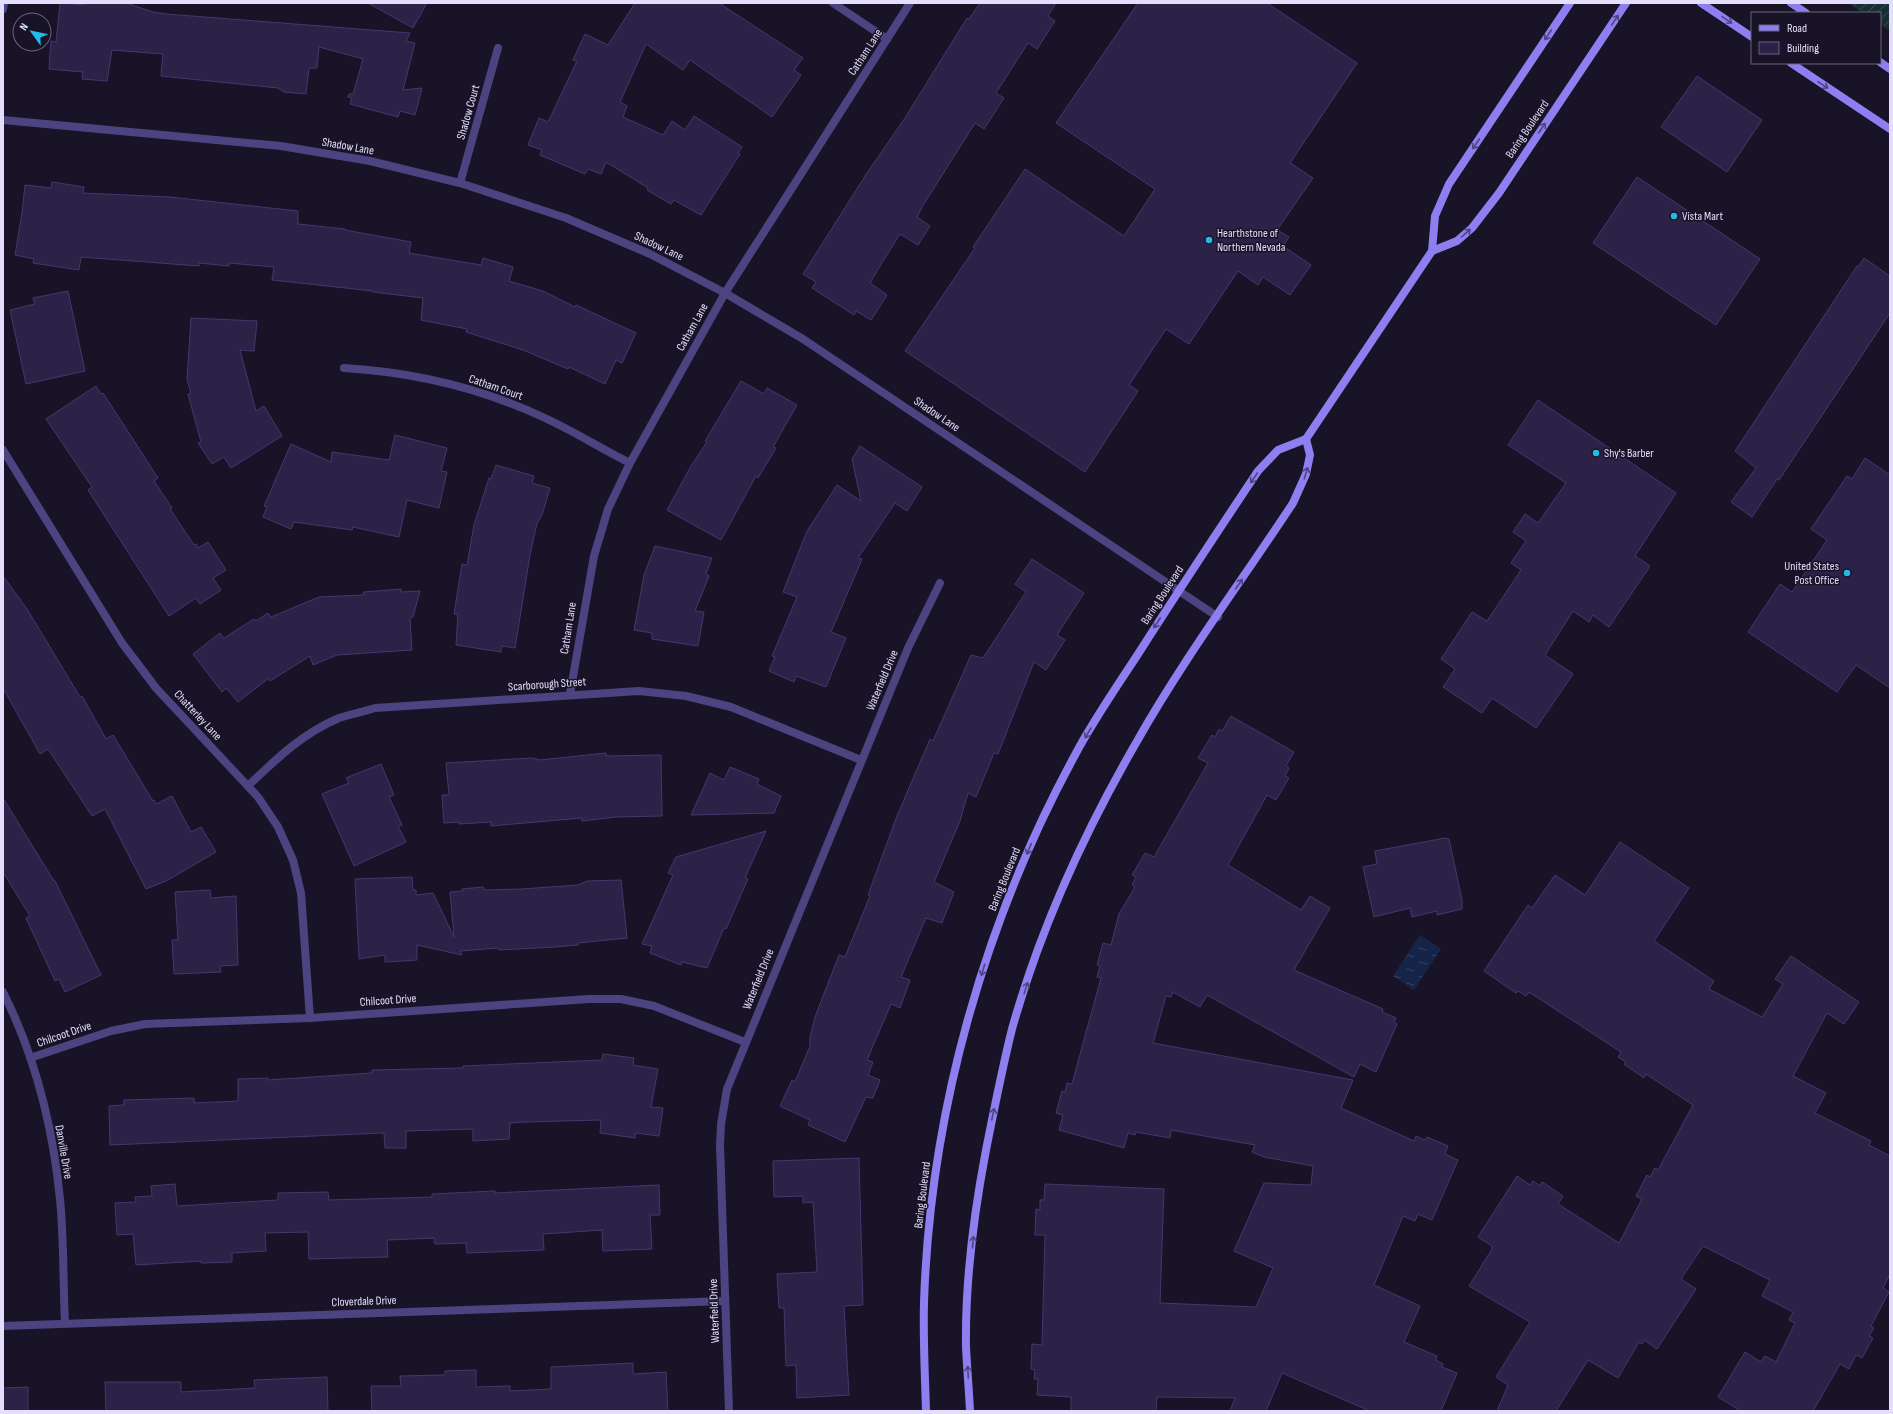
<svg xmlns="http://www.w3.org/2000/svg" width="1893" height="1414" font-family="'Sofia Sans Condensed',sans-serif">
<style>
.garden{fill:url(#garden-furrows)}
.water{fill:url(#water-ripples)}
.building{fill:#2c2146;stroke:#47366f}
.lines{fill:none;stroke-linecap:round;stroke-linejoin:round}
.minor{stroke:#4c4481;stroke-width:8}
.tertiary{stroke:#4c4481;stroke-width:8}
.secondary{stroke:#8e7ff0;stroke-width:8}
.oneway{stroke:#4e4481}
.poi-dot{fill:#1fbde5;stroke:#191327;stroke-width:1.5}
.labels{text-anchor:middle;stroke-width:3;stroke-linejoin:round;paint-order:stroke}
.street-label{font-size:12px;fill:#e4ddfb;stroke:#191327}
.poi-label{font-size:12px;fill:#e4ddfb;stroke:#191327;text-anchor:start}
</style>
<defs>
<pattern id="garden-furrows" width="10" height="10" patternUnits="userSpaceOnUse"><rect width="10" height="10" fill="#172f30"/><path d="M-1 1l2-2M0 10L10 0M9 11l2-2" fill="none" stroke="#394d4f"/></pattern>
<pattern id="water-ripples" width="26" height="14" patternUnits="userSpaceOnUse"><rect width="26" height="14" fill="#152449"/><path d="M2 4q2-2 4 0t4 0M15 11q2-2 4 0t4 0" fill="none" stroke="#374364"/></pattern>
</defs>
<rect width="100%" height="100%" fill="#191327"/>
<path class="garden" d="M 1848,3 L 1890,3 L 1890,31 L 1880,24 L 1880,13 L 1863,13 Z"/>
<path class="water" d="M 1420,935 L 1441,949 L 1414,990 L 1393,976 Z"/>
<g class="building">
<path d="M 60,3 L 86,5 L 86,3 L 126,3 L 153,12 L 166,14 L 410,33 L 406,41 L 415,43 L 403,90 L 422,88 L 415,115 L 400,111 L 398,117 L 350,104 L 352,98 L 348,97 L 349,94 L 353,94 L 363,59 L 319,47 L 317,68 L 309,68 L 306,94 L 284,92 L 278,88 L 161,76 L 163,54 L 112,50 L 107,81 L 82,79 L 83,72 L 49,69 L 51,41 L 56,42 Z"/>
<path d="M 368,3 L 427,3 L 413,28 Z"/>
<path d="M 635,3 L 719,3 L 803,58 L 794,70 L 801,75 L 772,117 L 690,60 L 683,70 L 646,44 L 620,102 L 627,106 L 623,117 L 663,135 L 672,121 L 685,130 L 694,116 L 742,147 L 738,153 L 740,154 L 701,215 L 674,200 L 671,204 L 647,190 L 648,188 L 606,162 L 601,174 L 588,169 L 585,174 L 540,155 L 542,150 L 528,145 L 539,118 L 548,122 L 577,61 L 573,60 L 585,34 L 608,45 Z"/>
<path d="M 980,3 L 1056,3 L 1048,16 L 1055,21 L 1037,49 L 1028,43 L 996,93 L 1004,98 L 984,129 L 975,123 L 922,207 L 917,217 L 930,226 L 918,245 L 900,234 L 883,261 L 870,283 L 887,295 L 871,320 L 856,311 L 854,315 L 812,288 L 816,282 L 803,274 L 867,173 L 905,118 L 967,18 L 969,19 Z"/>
<path d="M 1138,3 L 1267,3 L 1357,63 L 1290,163 L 1313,178 L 1277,230 L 1289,237 L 1283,246 L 1311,265 L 1290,295 L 1263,277 L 1258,285 L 1238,271 L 1189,344 L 1166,329 L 1129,385 L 1138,391 L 1085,472 L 905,351 L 975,248 L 973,247 L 1025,169 L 1124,236 L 1155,189 L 1056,123 Z"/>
<path d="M 1697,76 L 1762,120 L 1727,172 L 1661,127 Z"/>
<path d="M 1637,177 L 1760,259 L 1716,325 L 1593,243 Z"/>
<path d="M 52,182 L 84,187 L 83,193 L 170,197 L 298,211 L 298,224 L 345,229 L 345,230 L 411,242 L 409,253 L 481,265 L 483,258 L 513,267 L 509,281 L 543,291 L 575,307 L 576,305 L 636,333 L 622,363 L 616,360 L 605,384 L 569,367 L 568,369 L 523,350 L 466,332 L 467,329 L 421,320 L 423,298 L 373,292 L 373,291 L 272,280 L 274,267 L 229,263 L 229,266 L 199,263 L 199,266 L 81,257 L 79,270 L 33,263 L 34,259 L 15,255 L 22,213 L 25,185 L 51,188 Z"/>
<path d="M 1864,258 L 1890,276 L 1890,313 L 1779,480 L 1777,479 L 1752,517 L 1731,502 L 1756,468 L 1735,451 L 1857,266 L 1858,267 Z"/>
<path d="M 68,291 L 85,371 L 26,384 L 10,310 L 35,304 L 33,298 Z"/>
<path d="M 191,318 L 257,321 L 254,351 L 240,350 L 256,411 L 264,406 L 282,436 L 231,468 L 224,457 L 212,464 L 198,443 L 201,442 L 188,394 L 191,393 L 187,379 Z"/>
<path d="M 741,381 L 764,394 L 767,388 L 797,405 L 773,447 L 776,448 L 758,478 L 756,476 L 721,540 L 667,510 L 691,466 L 707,442 L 705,441 Z"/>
<path d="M 96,386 L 101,394 L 103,393 L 158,478 L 154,481 L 172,508 L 170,509 L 194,545 L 196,544 L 198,548 L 208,542 L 226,570 L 213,578 L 221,590 L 200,604 L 196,598 L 169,616 L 88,490 L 92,487 L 46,419 Z"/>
<path d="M 1538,400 L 1676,493 L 1635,556 L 1650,566 L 1609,627 L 1593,615 L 1589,622 L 1573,611 L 1545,655 L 1573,674 L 1536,728 L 1492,698 L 1482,713 L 1443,687 L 1455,669 L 1441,659 L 1472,612 L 1487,621 L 1521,570 L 1511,563 L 1526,541 L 1513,532 L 1525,514 L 1538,523 L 1566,483 L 1508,445 Z"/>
<path d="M 395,435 L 447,448 L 441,471 L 447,472 L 439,508 L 407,500 L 399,537 L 353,527 L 352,530 L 294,522 L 291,529 L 263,517 L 267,507 L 264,506 L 291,444 L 331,462 L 332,452 L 389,460 Z"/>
<path d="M 860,446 L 922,487 L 907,511 L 895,503 L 858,558 L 862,559 L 831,632 L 846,638 L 826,687 L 796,676 L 794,682 L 769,671 L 775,657 L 772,656 L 797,597 L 783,592 L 807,531 L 837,485 L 861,501 L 852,459 Z"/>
<path d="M 1865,458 L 1890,475 L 1890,688 L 1856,665 L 1837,692 L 1748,632 L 1780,584 L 1792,592 L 1827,540 L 1811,529 L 1847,476 L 1852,479 Z"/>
<path d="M 496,465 L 534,476 L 532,483 L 550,488 L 542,515 L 537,523 L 530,555 L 515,648 L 502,646 L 501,652 L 456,645 L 458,614 L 454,614 L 462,564 L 467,565 L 474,525 L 489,478 L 491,479 Z"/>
<path d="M 655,546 L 712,558 L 706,574 L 709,576 L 695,611 L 704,612 L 698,646 L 652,639 L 652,633 L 634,630 L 644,575 Z"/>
<path d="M 1032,559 L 1084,593 L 1057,635 L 1065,640 L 1046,670 L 1034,662 L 998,754 L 994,753 L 976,797 L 968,793 L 960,821 L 934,882 L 954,892 L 942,923 L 926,918 L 901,977 L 910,980 L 900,1008 L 891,1004 L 867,1060 L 873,1062 L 868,1075 L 880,1080 L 873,1098 L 866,1097 L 845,1142 L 808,1125 L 810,1120 L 780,1106 L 792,1080 L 795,1082 L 810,1046 L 810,1037 L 815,1017 L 839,955 L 845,957 L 870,896 L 868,895 L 897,816 L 930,739 L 933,741 L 971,655 L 983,658 L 1026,592 L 1015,584 Z"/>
<path d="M 3,576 L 27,609 L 80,697 L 82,696 L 106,739 L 113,735 L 153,801 L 154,800 L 156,804 L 172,796 L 191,832 L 201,827 L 216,852 L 166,881 L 146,889 L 105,809 L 92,816 L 48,749 L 40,754 L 3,688 Z"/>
<path d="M 401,589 L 401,592 L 420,591 L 413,617 L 410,618 L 412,650 L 337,655 L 313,665 L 310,656 L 270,681 L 269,678 L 238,702 L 226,688 L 222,692 L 193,654 L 220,633 L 224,638 L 254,619 L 256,621 L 268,613 L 271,617 L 319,597 L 363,595 L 364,592 Z"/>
<path d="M 1231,716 L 1294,752 L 1286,766 L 1289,768 L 1285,776 L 1289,778 L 1276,800 L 1267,795 L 1228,865 L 1301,910 L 1310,896 L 1330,908 L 1294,970 L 1383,1009 L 1382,1012 L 1396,1018 L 1394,1022 L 1397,1024 L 1376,1072 L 1360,1064 L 1354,1077 L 1207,995 L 1200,1007 L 1173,992 L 1171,997 L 1166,996 L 1153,1043 L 1353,1080 L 1341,1108 L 1414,1141 L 1416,1136 L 1425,1140 L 1427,1137 L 1448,1146 L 1445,1154 L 1458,1160 L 1432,1220 L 1418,1214 L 1415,1221 L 1403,1216 L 1374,1285 L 1420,1306 L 1404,1342 L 1437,1356 L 1436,1360 L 1443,1364 L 1442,1367 L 1457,1373 L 1441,1411 L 1370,1411 L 1282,1373 L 1266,1411 L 1230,1411 L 1235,1398 L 1157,1397 L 1156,1411 L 1071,1411 L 1071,1397 L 1037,1395 L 1038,1379 L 1034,1379 L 1035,1370 L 1031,1369 L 1032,1344 L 1042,1345 L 1045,1235 L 1035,1235 L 1036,1209 L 1040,1210 L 1040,1200 L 1044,1200 L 1045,1184 L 1164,1189 L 1160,1303 L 1256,1307 L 1273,1268 L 1234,1251 L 1264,1183 L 1311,1185 L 1313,1166 L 1264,1157 L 1252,1152 L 1255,1145 L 1171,1130 L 1170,1138 L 1136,1132 L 1135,1135 L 1128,1133 L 1124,1148 L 1059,1130 L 1063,1115 L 1056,1113 L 1062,1091 L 1065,1092 L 1067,1083 L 1072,1084 L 1082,1047 L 1101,978 L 1097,977 L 1100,966 L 1097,965 L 1103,943 L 1111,945 L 1119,914 L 1135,887 L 1132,885 L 1136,877 L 1132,875 L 1145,853 L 1154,857 L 1208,763 L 1198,758 L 1212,735 L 1215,737 L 1219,729 L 1222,731 Z"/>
<path d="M 606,753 L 606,756 L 661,755 L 662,816 L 616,817 L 582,821 L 582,818 L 491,826 L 491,822 L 459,824 L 459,822 L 444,823 L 442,795 L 449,795 L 446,763 L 532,758 L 540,760 Z"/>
<path d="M 381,764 L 394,795 L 389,797 L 402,825 L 398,826 L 406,842 L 354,866 L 322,794 L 349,783 L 346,778 Z"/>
<path d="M 730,767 L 759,779 L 757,784 L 781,796 L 774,813 L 691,815 L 710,773 L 724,780 Z"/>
<path d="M 3,798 L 54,881 L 55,881 L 101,975 L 65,992 L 59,979 L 55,981 L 26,918 L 30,916 L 3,872 Z"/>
<path d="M 766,831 L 745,878 L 748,879 L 726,929 L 724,928 L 707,968 L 682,962 L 681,965 L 650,953 L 652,946 L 642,944 L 673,875 L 668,873 L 676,857 Z"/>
<path d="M 1445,838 L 1449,839 L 1462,900 L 1462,909 L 1437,915 L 1437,911 L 1412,917 L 1410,908 L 1374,917 L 1363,867 L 1377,864 L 1375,851 Z"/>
<path d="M 1620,842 L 1689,888 L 1654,941 L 1714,981 L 1709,989 L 1762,1017 L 1783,984 L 1775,979 L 1791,956 L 1859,1002 L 1844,1024 L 1827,1013 L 1793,1076 L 1826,1093 L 1815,1113 L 1871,1141 L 1869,1145 L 1890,1156 L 1890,1274 L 1883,1288 L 1889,1292 L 1871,1326 L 1874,1328 L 1869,1336 L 1873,1338 L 1862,1358 L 1856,1355 L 1849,1369 L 1840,1364 L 1813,1411 L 1741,1411 L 1718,1397 L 1745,1352 L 1761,1362 L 1765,1356 L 1776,1362 L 1795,1323 L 1789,1320 L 1793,1312 L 1762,1296 L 1770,1280 L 1703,1246 L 1681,1279 L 1696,1289 L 1657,1349 L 1644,1340 L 1642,1344 L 1639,1342 L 1618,1378 L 1588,1360 L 1556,1411 L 1497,1411 L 1508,1385 L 1496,1377 L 1530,1322 L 1469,1286 L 1492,1249 L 1492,1246 L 1478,1237 L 1517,1176 L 1530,1185 L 1533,1181 L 1540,1186 L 1542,1182 L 1563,1196 L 1558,1204 L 1619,1243 L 1642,1199 L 1636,1196 L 1647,1175 L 1650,1177 L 1655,1168 L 1658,1170 L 1693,1105 L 1646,1074 L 1644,1078 L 1624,1064 L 1626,1062 L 1618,1057 L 1621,1052 L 1529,992 L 1526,996 L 1518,991 L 1516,993 L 1484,971 L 1528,905 L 1532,908 L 1555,875 L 1585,895 Z"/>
<path d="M 412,877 L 413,890 L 416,890 L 416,895 L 433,893 L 454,937 L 450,892 L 463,891 L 462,889 L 483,887 L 484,890 L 522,889 L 578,885 L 587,881 L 621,880 L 627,938 L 578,943 L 578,945 L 555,947 L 499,950 L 498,948 L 460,951 L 462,955 L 417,945 L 417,960 L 385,962 L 385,955 L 359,959 L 355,879 Z"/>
<path d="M 210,890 L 211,898 L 236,896 L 238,965 L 220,966 L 221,972 L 174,974 L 172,940 L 178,940 L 175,892 Z"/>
<path d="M 603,1054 L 634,1058 L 633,1065 L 658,1069 L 651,1107 L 663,1108 L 659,1136 L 636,1133 L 635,1138 L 600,1133 L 601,1120 L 525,1122 L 510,1123 L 509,1139 L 473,1141 L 473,1129 L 406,1131 L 406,1148 L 385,1148 L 384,1133 L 382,1133 L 110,1145 L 109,1106 L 124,1105 L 124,1100 L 194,1098 L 194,1103 L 238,1101 L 238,1079 L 268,1078 L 268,1080 L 372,1073 L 372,1070 L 463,1068 L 463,1066 L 602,1060 Z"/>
<path d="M 859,1158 L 863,1305 L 844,1306 L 849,1395 L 797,1398 L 796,1365 L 786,1366 L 784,1308 L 779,1308 L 777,1274 L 817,1272 L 813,1202 L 803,1203 L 803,1196 L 774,1197 L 773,1161 Z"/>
<path d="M 175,1184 L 177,1206 L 278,1200 L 278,1193 L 328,1192 L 329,1200 L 432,1197 L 432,1194 L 495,1191 L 495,1193 L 659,1185 L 660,1215 L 650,1215 L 652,1249 L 603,1251 L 602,1230 L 543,1234 L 544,1250 L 467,1253 L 466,1243 L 435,1244 L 434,1238 L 387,1240 L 388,1257 L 309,1259 L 308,1232 L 265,1233 L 266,1251 L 232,1253 L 232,1262 L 201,1263 L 201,1261 L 136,1265 L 133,1234 L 117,1235 L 115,1203 L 136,1202 L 135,1197 L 152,1196 L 151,1186 Z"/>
<path d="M 633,1363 L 633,1374 L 666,1372 L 668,1411 L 372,1411 L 371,1386 L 401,1386 L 400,1376 L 445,1375 L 445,1371 L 476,1370 L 476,1387 L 510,1386 L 510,1391 L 551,1389 L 551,1367 Z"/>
<path d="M 327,1377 L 328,1411 L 106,1411 L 105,1382 L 181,1382 L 181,1392 L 255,1388 L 254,1380 Z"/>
<path d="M 28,1387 L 28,1411 L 3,1411 L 3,1388 Z"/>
</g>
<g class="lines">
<g class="minor">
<path d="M 833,3 L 887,39"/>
<path d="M 3,9 L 4,3"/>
<path d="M 460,183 L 498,48"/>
<path d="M 344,368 C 413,372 484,389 547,419 C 575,432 602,449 630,463"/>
<path d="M 3,450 L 122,643 L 156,688 L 258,797 L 278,827 L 293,860 L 301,893 L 310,1018"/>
<path d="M 570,694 L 594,556 L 608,509 L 630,463 L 725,293 L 910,3"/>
<path d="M 248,786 C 276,759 303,733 339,718 C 350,714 363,712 375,708 L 639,691 L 686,696 L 731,707 L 861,760"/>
<path d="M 3,992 C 35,1056 53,1128 60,1199 C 64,1240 63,1282 65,1323"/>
<path d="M 30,1058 L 111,1031 L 145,1024 L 310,1018 L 589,999 L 621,999 L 654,1006 L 745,1042"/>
<path d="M 3,1326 L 725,1301"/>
<path d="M 729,1411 L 720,1145 L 721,1124 L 727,1089 L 908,648 L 940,583"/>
</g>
<path class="tertiary" d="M 3,120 L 281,146 L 370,161 L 460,183 L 566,218 L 650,254 L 725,293 L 803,339 L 1218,617"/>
<g class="secondary">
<path d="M 1701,3 L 1752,37"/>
<path d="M 1791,3 L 1806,13"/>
<path d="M 1880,62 L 1890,69"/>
<path d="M 1791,63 L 1890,129"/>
<path d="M 1432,251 L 1457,241 L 1472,228 L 1499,193 L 1626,3"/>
<path d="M 926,1411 C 925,1375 923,1339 924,1303 C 930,1113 984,922 1075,755 C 1094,719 1118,685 1140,651 C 1179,590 1218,531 1258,471 L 1278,450 L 1306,439 L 1432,251 L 1435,216 L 1449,184 L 1570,3"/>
<path d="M 970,1411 C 969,1390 967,1368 966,1347 C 965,1282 974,1213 986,1150 C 994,1110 1002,1069 1012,1029 C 1040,929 1084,833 1136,743 C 1182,661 1241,582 1293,503 L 1306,474 L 1310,455 L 1306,439"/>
</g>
</g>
<defs><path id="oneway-shaft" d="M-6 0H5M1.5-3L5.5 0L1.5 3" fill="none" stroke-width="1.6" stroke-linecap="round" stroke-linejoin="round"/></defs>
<g class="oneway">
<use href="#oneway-shaft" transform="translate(1615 20) rotate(-56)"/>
<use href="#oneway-shaft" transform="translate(1727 20) rotate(34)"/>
<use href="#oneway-shaft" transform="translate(1548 35) rotate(124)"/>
<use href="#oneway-shaft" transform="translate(1823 85) rotate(34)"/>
<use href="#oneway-shaft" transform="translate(1542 128) rotate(-56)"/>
<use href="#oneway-shaft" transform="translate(1476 144) rotate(124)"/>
<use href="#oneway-shaft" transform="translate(1466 233) rotate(-42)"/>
<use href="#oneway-shaft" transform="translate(1306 473) rotate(-73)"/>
<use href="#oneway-shaft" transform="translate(1254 478) rotate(124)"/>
<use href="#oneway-shaft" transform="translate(1239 584) rotate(-56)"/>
<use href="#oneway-shaft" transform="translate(1157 623) rotate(123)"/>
<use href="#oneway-shaft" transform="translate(1088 733) rotate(121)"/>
<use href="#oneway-shaft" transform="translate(1029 849) rotate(113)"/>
<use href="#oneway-shaft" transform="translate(983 970) rotate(107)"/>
<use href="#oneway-shaft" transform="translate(1026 988) rotate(-72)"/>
<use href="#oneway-shaft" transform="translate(993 1114) rotate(-78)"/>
<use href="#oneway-shaft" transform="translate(973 1242) rotate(-85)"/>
<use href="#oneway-shaft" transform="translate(968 1372) rotate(-93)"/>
</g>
<g class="poi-dot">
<circle cx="1674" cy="216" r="4"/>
<circle cx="1209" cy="240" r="4"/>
<circle cx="1596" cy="453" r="4"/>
<circle cx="1847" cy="573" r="4"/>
</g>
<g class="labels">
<g class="street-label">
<text transform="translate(865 52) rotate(-57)" y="4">Catham Lane</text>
<text transform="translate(468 112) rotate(-74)" y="4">Shadow Court</text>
<text transform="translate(1527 129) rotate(-56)" y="4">Baring Boulevard</text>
<text transform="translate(348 146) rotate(10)" y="4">Shadow Lane</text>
<text transform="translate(659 246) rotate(25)" y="4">Shadow Lane</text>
<text transform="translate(692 327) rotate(-61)" y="4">Catham Lane</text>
<text transform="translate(496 387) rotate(19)" y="4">Catham Court</text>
<text transform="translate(937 414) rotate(34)" y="4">Shadow Lane</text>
<text transform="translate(1162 595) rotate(-57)" y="4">Baring Boulevard</text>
<text transform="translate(568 628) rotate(-81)" y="4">Catham Lane</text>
<text transform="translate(882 680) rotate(-67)" y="4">Waterfield Drive</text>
<text transform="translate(547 684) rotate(-4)" y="4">Scarborough Street</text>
<text transform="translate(198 715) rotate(47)" y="4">Chatterley Lane</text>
<text transform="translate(1004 879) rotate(-68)" y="4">Baring Boulevard</text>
<text transform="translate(758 979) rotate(-68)" y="4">Waterfield Drive</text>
<text transform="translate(388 1000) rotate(-4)" y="4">Chilcoot Drive</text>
<text transform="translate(64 1034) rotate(-19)" y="4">Chilcoot Drive</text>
<text transform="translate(64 1152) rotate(80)" y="4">Danville Drive</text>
<text transform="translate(922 1195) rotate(-83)" y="4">Baring Boulevard</text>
<text transform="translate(364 1301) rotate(-2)" y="4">Cloverdale Drive</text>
<text transform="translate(714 1311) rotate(-92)" y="4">Waterfield Drive</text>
</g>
<g class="poi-label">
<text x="1682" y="220">Vista Mart</text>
<text x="1217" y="237">Hearthstone of<tspan x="1217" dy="14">Northern Nevada</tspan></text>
<text x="1604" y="457">Shy's Barber</text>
<text x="1839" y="570" text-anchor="end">United States<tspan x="1839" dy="14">Post Office</tspan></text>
</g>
</g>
<rect width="1893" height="1414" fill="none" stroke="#e4ddfb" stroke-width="8"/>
<rect x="1751" y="12" width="130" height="52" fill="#191327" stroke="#6a647c"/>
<rect x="1759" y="25" width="20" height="6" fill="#8e7ff0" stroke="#6a647c"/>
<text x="1787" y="32" font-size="12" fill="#e4ddfb">Road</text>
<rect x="1759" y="42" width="20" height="12" fill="#2c2146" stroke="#6a647c"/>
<text x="1787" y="52" font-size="12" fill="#e4ddfb">Building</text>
<g transform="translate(32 32) rotate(303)"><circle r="19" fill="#191327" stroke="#6a647c"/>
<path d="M0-3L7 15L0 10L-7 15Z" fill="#1fbde5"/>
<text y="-6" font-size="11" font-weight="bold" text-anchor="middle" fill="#e4ddfb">N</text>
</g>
</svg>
